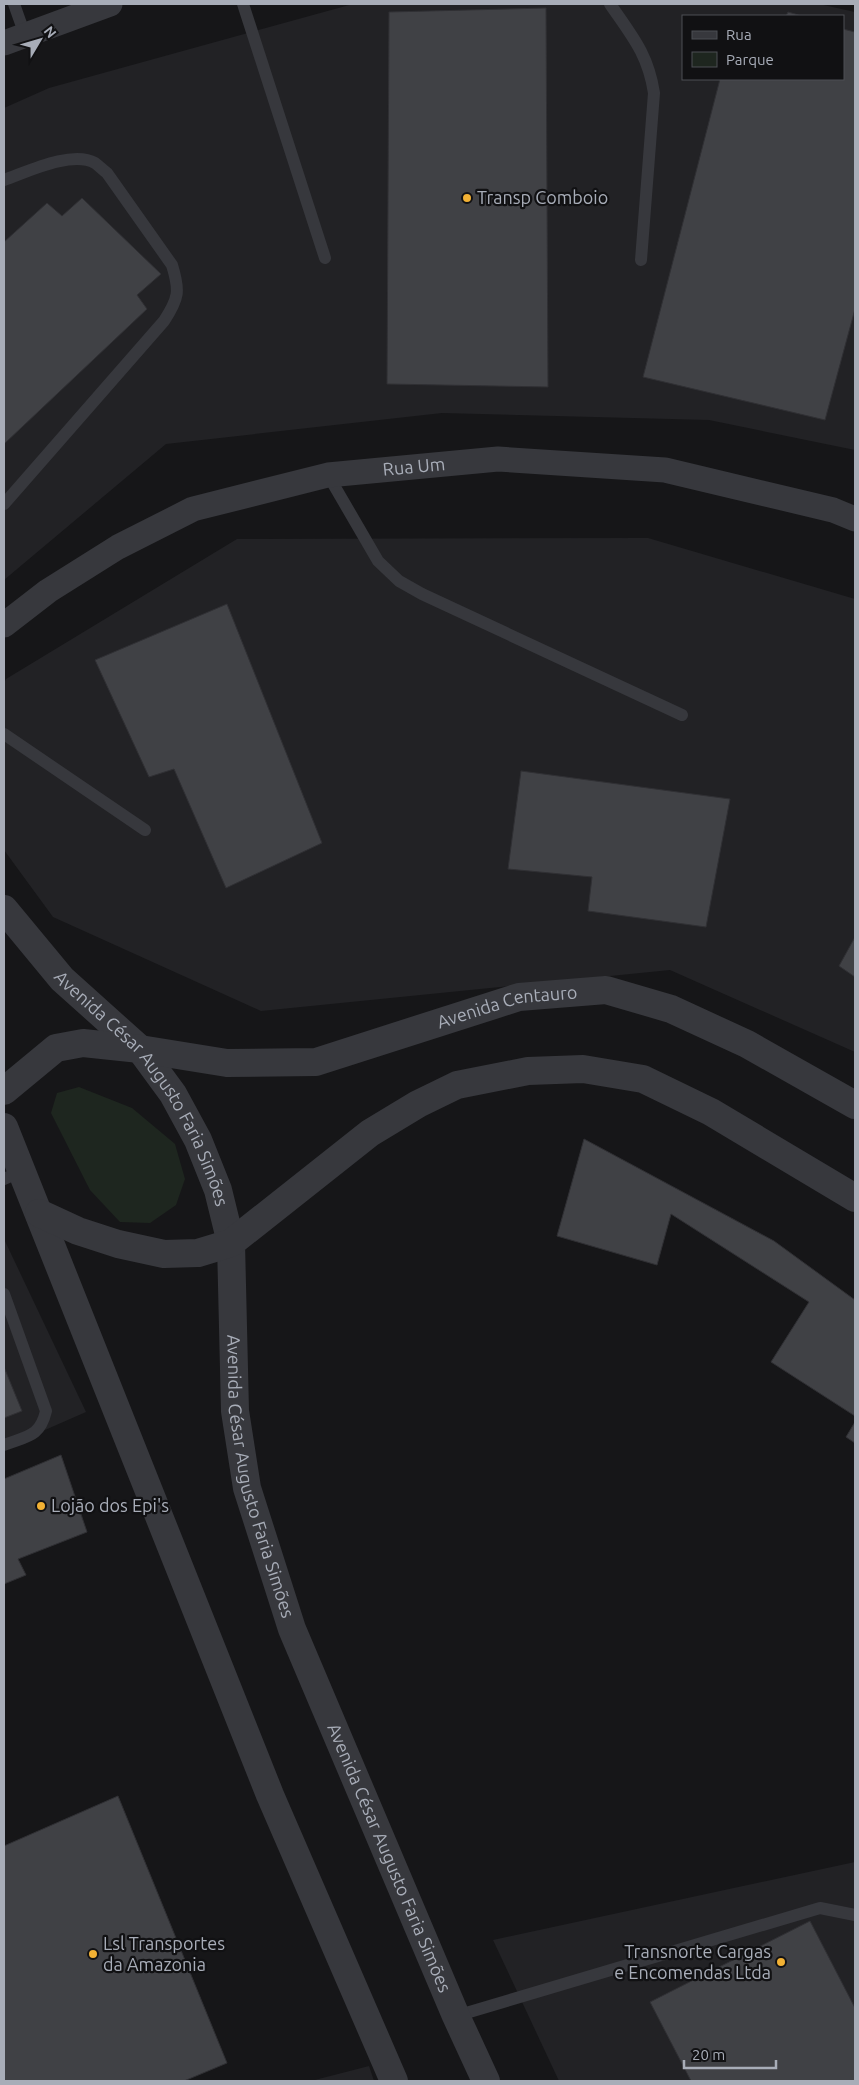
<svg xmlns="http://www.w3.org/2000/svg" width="859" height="2085" font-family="Ubuntu,sans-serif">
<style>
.built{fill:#222225;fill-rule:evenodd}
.green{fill:#1e261f}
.building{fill:#404145;stroke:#303034}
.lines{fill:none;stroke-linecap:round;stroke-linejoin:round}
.service{stroke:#37383d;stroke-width:12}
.minor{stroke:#37383d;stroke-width:25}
.tertiary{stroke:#37383d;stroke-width:28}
.poi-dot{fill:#f2b134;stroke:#111113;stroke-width:2}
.labels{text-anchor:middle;stroke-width:4.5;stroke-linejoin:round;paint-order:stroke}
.poi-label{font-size:18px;fill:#a8adb8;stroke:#111113;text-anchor:start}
.street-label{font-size:18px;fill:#a8adb8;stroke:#111113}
</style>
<rect width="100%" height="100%" fill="#161618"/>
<g class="built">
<path d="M 353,4 L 819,4 L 855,12 L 855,450 L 709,420 L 442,413 L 166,444 L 4,580 L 4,108 L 49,88 ZM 683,16 L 843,16 L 843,79 L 683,79 Z"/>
<path d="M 648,538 L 855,599 L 855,1052 L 670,970 L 261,1011 L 53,917 L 4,850 L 4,683 L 6,679 L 237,539 Z"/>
<path d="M 4,1239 L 86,1412 L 4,1448 Z"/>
<path d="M 855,1862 L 855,2081 L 559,2081 L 493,1940 Z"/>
<path d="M 369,2066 L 374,2081 L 311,2081 Z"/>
</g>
<path class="green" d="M 79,1087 L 132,1108 L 175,1144 L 185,1179 L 176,1205 L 150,1223 L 120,1222 L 90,1190 L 51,1113 L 57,1093 Z"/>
<g class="building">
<path d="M 546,8 L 548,387 L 387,384 L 389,12 Z"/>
<path d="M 788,12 L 802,16 L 786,16 Z"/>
<path d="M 843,29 L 855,32 L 855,309 L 825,420 L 643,377 L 720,79 L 843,79 Z"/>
<path d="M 82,198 L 161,274 L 137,295 L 147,309 L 4,444 L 4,242 L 47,203 L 62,216 Z"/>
<path d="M 227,604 L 322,843 L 226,888 L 174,769 L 149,777 L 95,660 Z"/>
<path d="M 521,771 L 730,799 L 706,927 L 588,911 L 592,877 L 508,869 Z"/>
<path d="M 855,937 L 855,977 L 839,966 Z"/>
<path d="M 584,1139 L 774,1241 L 855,1300 L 855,1416 L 771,1362 L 809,1302 L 671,1214 L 657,1265 L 557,1236 Z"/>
<path d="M 4,1367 L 22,1411 L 4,1418 Z"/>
<path d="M 855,1422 L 855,1443 L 846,1437 Z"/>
<path d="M 61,1455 L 87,1532 L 18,1559 L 26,1575 L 4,1584 L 4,1479 Z"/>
<path d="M 118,1796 L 227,2063 L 184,2081 L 4,2081 L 4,1846 Z"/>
<path d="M 810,1921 L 855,2008 L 855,2081 L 691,2081 L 650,2002 Z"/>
</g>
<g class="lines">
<g class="service">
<path d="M 14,4 L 25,35"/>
<path d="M 243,4 L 325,258"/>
<path d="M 610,4 C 632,36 648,54 654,93 L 641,260"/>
<path d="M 4,180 C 27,172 72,150 95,163 C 99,166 103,170 107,173 L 172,265 C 180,291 179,298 164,321 L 4,504"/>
<path d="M 328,475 L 378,561 L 399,581 L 422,594 L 682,715"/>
<path d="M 4,734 L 145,830"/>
<path d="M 4,1179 L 22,1171"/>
<path d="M 4,1294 L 46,1411 C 40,1437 27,1436 4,1445"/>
<path d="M 456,2016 L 820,1908 L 855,1915"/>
</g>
<g class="minor">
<path d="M 4,43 L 110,4"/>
<path id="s1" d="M 4,625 L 48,591 L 118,547 L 193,509 L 328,475 L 498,459 L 665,470 L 833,510 L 855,519"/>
</g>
<g class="tertiary">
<path id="s2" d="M 4,909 L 62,979 L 140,1049 L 173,1094 L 198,1140 L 218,1190 L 231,1243 L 235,1411 L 247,1488 L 292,1629 L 456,2016 L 486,2081"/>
<path id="s3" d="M 4,1091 L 56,1048 L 83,1043 L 140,1049 L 227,1063 L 316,1062 L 519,997 L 606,990 L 671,1009 L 747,1044 L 855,1105"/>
<path d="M 4,1127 L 270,1795 L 394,2081"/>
<path d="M 39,1213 L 78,1231 L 118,1244 L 164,1254 L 198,1253 L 231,1243 L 370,1133 L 418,1104 L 457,1085 L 528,1071 L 583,1069 L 643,1079 L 711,1112 L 855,1198"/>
</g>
</g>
<g class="poi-dot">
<circle cx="467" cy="198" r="5"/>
<circle cx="41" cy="1506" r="5"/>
<circle cx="93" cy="1954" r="5"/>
<circle cx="781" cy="1962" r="5"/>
</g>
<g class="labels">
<g class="poi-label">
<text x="477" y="204">Transp Comboio</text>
<text x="51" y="1512">Lojão dos Epi's</text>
<text x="103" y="1950">Lsl Transportes<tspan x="103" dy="21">da Amazonia</tspan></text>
<text x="771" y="1958" text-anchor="end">Transnorte Cargas<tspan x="771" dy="21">e Encomendas Ltda</tspan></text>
</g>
<g class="street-label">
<text dy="6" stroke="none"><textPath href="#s1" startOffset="448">Rua Um</textPath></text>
<text dy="6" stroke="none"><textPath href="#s3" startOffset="529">Avenida Centauro</textPath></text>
<text dy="6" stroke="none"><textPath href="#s2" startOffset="229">Avenida César Augusto Faria Simões</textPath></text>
<text dy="6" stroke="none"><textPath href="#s2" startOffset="649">Avenida César Augusto Faria Simões</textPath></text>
<text dy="6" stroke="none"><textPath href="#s2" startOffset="1055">Avenida César Augusto Faria Simões</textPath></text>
</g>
</g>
<rect width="859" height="2085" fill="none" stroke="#a8adb8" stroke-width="10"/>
<rect x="682" y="15" width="162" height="65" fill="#111113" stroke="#4d4f55"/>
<rect x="692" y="31" width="25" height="8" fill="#37383d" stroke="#4d4f55"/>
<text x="726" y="40" font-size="15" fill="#a8adb8">Rua</text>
<rect x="692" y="52" width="25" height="15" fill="#1e261f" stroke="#4d4f55"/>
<text x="726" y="65" font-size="15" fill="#a8adb8">Parque</text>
<g transform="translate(40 40) rotate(52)" stroke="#111113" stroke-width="4" paint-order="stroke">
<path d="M0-4L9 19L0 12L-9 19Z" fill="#a8adb8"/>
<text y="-8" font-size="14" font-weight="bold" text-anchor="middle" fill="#a8adb8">N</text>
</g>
<path d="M684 2060v8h92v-8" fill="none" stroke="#a8adb8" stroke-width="2.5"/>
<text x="692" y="2060" font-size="15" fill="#a8adb8" stroke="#111113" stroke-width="4" paint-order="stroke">20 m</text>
</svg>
